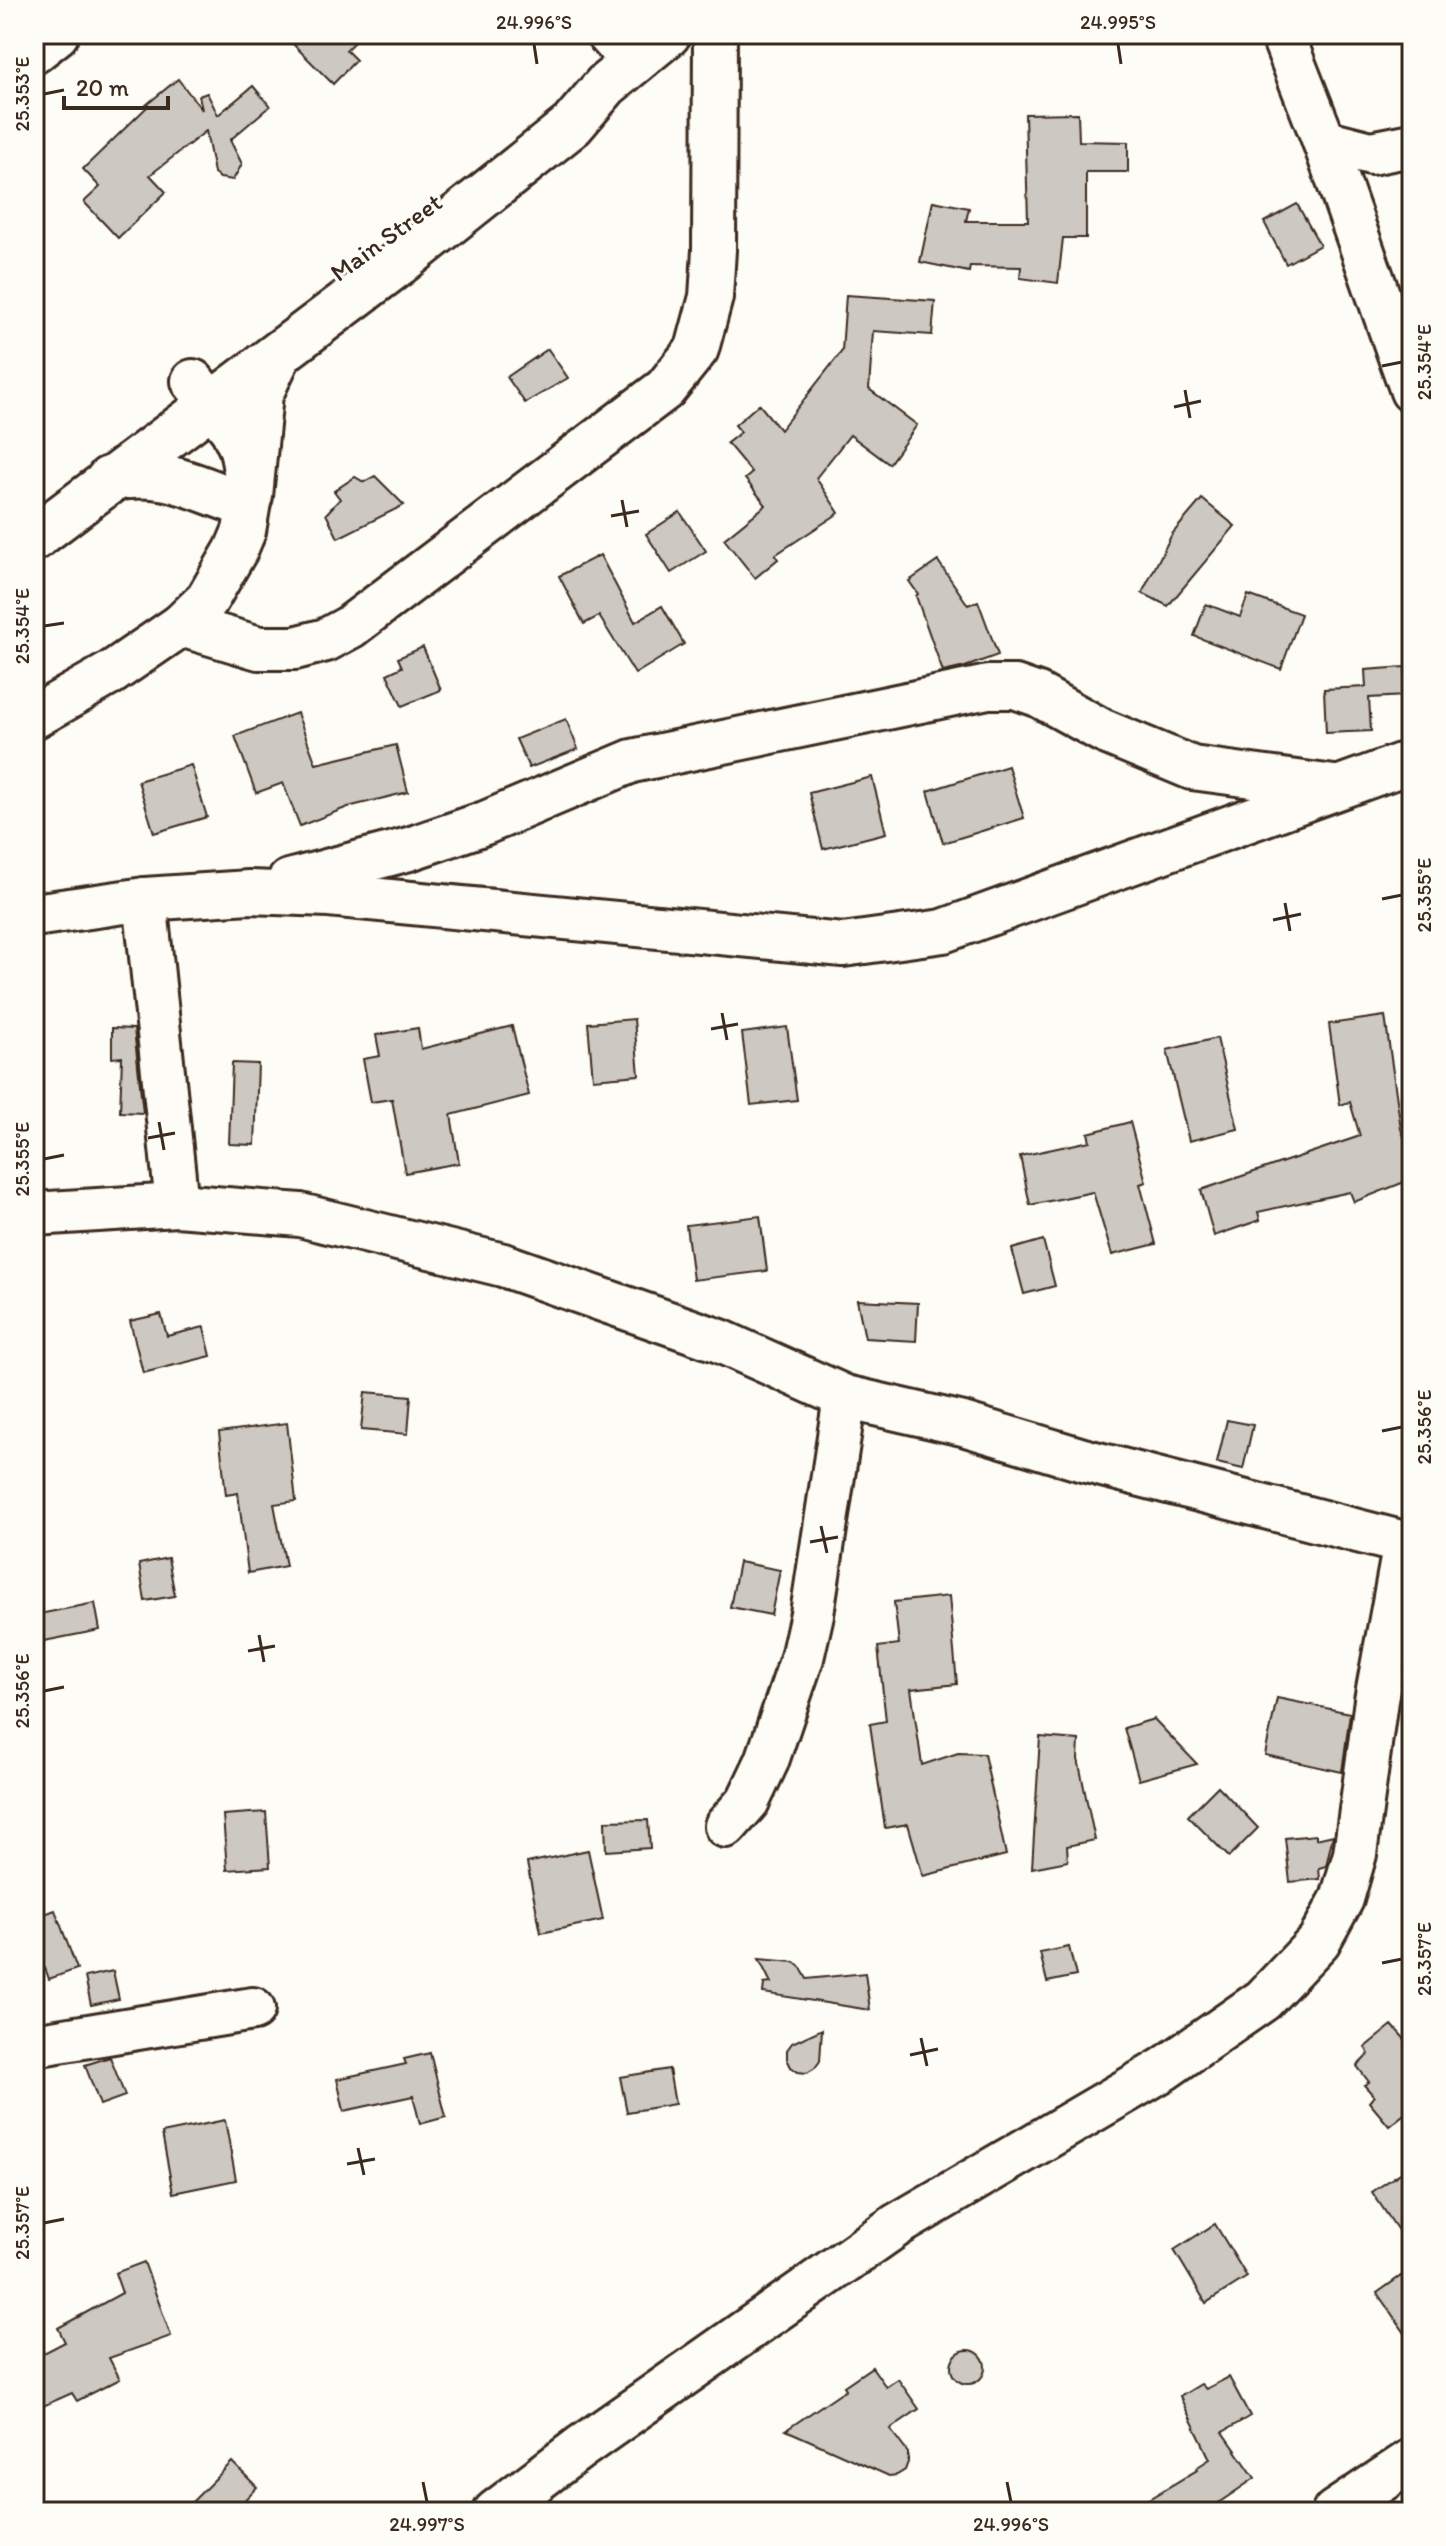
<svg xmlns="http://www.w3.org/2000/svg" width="1446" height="2546" font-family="Itim,sans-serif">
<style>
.building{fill:#cdc8c2;stroke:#3b2a1e;stroke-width:2}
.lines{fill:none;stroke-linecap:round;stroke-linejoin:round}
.minor-casing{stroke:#3b2a1e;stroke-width:48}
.highway-casing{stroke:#3b2a1e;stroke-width:50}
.minor{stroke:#fdfcf7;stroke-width:42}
.highway{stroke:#fdfcf7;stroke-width:44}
.ticks{fill:none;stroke:#3b2a1e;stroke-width:3}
.labels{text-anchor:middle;stroke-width:6;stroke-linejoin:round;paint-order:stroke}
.street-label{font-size:26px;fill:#3b2a1e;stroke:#fdfcf7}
.neatline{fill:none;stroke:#3b2a1e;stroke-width:3}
.ticks-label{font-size:20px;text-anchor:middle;fill:#3b2a1e}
</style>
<rect width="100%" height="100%" fill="#fdfcf7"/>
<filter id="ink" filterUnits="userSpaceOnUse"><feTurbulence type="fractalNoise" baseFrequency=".0125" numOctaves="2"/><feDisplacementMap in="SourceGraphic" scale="16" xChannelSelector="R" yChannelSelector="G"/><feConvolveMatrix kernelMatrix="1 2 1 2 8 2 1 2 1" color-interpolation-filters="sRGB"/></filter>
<g filter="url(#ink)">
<g class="building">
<path d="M 283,34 L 362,34 L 346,50 L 356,60 L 333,84 Z"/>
<path d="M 178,79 L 202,110 L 199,96 L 207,93 L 218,115 L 253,86 L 270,106 L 230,140 L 242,164 L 233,180 L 220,178 L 214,173 L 206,131 L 150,175 L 166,192 L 118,238 L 84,202 L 100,187 L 83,169 L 148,106 L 146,105 Z"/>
<path d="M 1078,113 L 1079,141 L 1128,142 L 1128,172 L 1086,172 L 1086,238 L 1063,238 L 1058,283 L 1020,278 L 1021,267 L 970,266 L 969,272 L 920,262 L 933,201 L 969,208 L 966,221 L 1028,221 L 1025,114 Z"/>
<path d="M 1297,204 L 1320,245 L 1286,264 L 1264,222 Z"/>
<path d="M 846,295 L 935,301 L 932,335 L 873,331 L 869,389 L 917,425 L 889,464 L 850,435 L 816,478 L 839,513 L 775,555 L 778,559 L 755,578 L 724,539 L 766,505 L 745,479 L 752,473 L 727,443 L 741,432 L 735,425 L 759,404 L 780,430 L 842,351 Z"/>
<path d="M 548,349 L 568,378 L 525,403 L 507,377 Z"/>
<path d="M 375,476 L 404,505 L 338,538 L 326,514 L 340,499 L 334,491 L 355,477 L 364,482 Z"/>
<path d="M 1202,499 L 1235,526 L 1168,606 L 1142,593 L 1172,534 Z"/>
<path d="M 680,512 L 706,551 L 671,573 L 646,534 Z"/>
<path d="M 600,555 L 635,622 L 662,606 L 684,644 L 635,674 L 599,616 L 584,624 L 559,576 Z"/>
<path d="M 938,561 L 968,605 L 978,601 L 998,655 L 965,667 L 943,672 L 916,596 L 918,594 L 909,581 Z"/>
<path d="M 1248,595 L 1301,614 L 1281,669 L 1194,636 L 1206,604 L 1240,617 Z"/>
<path d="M 423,647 L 441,690 L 402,706 L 387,674 L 402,667 L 398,658 Z"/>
<path d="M 1405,667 L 1406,696 L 1369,698 L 1371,731 L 1326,733 L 1324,689 L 1366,687 L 1365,670 Z"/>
<path d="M 297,713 L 316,764 L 396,745 L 408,792 L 348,807 L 300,826 L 283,783 L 256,793 L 235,736 Z"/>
<path d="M 566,719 L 578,749 L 529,768 L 516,739 Z"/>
<path d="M 191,765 L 207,817 L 154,833 L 138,781 Z"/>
<path d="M 1008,766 L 1024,818 L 943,843 L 928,791 Z"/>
<path d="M 872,777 L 886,833 L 823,849 L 809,793 Z"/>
<path d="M 1385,1016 L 1401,1129 L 1412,1157 L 1412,1179 L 1354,1202 L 1350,1192 L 1258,1212 L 1260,1220 L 1214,1236 L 1201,1190 L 1360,1136 L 1350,1102 L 1340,1105 L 1329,1024 Z"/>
<path d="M 634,1019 L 639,1075 L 593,1079 L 588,1023 Z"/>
<path d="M 512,1026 L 529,1095 L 451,1115 L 459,1163 L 405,1173 L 392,1099 L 371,1102 L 363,1059 L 380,1056 L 376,1035 L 418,1028 L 421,1049 Z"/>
<path d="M 787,1027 L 797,1100 L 751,1105 L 742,1033 Z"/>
<path d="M 112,1028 L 134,1029 L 143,1113 L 120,1112 L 122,1057 L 112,1058 Z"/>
<path d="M 1217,1038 L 1238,1129 L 1189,1141 L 1167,1050 Z"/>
<path d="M 232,1063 L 258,1064 L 255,1145 L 229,1144 Z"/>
<path d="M 1130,1122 L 1146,1182 L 1140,1184 L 1156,1244 L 1112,1255 L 1093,1192 L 1030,1205 L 1020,1156 L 1090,1141 L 1088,1133 Z"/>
<path d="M 760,1216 L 767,1271 L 693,1280 L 686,1225 Z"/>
<path d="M 1043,1240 L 1055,1286 L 1024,1294 L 1012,1249 Z"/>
<path d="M 857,1300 L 918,1303 L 916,1341 L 865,1338 Z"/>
<path d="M 161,1314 L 167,1336 L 204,1327 L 211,1356 L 143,1373 L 130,1321 Z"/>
<path d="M 365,1392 L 411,1396 L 408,1434 L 361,1430 Z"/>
<path d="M 1227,1420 L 1253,1425 L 1243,1469 L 1217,1463 Z"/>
<path d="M 287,1423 L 296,1501 L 274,1504 L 286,1566 L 248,1573 L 238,1493 L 226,1495 L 219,1432 Z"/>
<path d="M 168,1558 L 175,1596 L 145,1601 L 139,1564 Z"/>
<path d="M 739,1562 L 780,1570 L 771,1615 L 730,1607 Z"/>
<path d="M 949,1596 L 957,1684 L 911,1689 L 922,1765 L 958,1753 L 984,1754 L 1006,1855 L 923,1876 L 908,1824 L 885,1828 L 870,1724 L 886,1721 L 878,1647 L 899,1644 L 894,1602 Z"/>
<path d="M 95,1603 L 100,1630 L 34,1643 L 34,1615 Z"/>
<path d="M 1277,1698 L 1350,1713 L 1342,1772 L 1265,1755 Z"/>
<path d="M 1154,1719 L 1197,1764 L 1139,1780 L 1124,1728 Z"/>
<path d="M 1040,1737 L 1079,1740 L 1078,1759 L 1095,1840 L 1067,1846 L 1068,1861 L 1032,1868 Z"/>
<path d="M 1218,1786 L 1258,1828 L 1229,1857 L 1188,1816 Z"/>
<path d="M 266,1812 L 270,1867 L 227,1870 L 223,1815 Z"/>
<path d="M 648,1820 L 650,1848 L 606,1851 L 605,1821 Z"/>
<path d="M 1316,1835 L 1316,1839 L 1333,1835 L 1326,1866 L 1319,1868 L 1320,1879 L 1290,1882 L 1285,1838 Z"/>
<path d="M 588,1850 L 603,1920 L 541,1933 L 527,1863 Z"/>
<path d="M 55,1910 L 77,1969 L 49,1979 L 45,1968 L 34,1972 L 34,1918 Z"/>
<path d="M 1069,1947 L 1076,1976 L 1047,1982 L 1040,1953 Z"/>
<path d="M 759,1959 L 794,1962 L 801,1968 L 807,1979 L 865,1973 L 870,2010 L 763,1993 L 764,1984 L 771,1983 Z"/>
<path d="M 113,1971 L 119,1999 L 91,2005 L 85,1977 Z"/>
<path d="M 1392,2025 L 1412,2047 L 1412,2108 L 1389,2126 L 1369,2102 L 1374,2096 L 1364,2085 L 1369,2082 L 1357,2066 L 1369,2054 L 1365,2047 Z"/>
<path d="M 822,2029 L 820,2061 L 815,2068 L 807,2073 L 798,2072 L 791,2067 L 787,2059 L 787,2050 L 792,2043 Z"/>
<path d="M 430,2053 L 446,2117 L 420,2124 L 413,2096 L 344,2111 L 337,2079 L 406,2064 L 404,2059 Z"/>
<path d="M 110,2057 L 125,2096 L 100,2105 L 85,2065 Z"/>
<path d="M 669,2069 L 675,2104 L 627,2112 L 620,2077 Z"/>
<path d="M 225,2120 L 236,2180 L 173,2193 L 162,2133 Z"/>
<path d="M 1402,2172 L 1412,2188 L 1412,2251 L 1372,2192 Z"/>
<path d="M 1215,2224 L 1247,2277 L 1206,2303 L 1174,2250 Z"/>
<path d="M 144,2262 L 171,2336 L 109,2358 L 120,2379 L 77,2401 L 72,2393 L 34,2410 L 34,2358 L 65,2342 L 58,2328 L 122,2293 L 115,2273 Z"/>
<path d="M 1401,2276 L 1412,2291 L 1412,2343 L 1377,2293 Z"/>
<circle cx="968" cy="2367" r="17"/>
<path d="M 872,2367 L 886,2387 L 898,2379 L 919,2409 L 890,2429 L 908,2453 L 908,2462 L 905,2470 L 897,2475 L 889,2476 L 786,2430 L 846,2389 L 844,2386 Z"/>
<path d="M 1229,2377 L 1250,2416 L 1223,2432 L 1255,2478 L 1205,2512 L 1127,2512 L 1197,2470 L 1196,2468 L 1210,2459 L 1180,2397 L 1201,2384 L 1206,2389 Z"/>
<path d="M 232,2462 L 257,2487 L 233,2512 L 182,2512 Z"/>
</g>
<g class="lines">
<defs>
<g id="minor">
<path d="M 608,34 L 634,63"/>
<path d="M 1282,34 L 1324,141 L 1412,391"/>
<path d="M 34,52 L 57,34"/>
<path d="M 1324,141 L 1371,153 L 1412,145"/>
<path d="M 181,625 L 259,648 L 295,648 L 326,640 L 350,627 L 665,389 L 697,349 L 711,297 L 714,250 L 715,34"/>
<path d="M 34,717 L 111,673 L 181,625 L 207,600 L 236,550 L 244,531 L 250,496 L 241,449 L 232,430 L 193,381"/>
<path d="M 289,881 L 409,849 L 485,823 L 632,761 L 988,687 L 1015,687 L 1038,695 L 1103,731 L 1192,768 L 1334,787"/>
<path d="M 145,899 L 177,1205"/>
<path d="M 34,915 L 145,899 L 249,892 L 329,895 L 843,945 L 943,931 L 1412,761"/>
<path d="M 34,1214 L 177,1205 L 300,1215 L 503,1265 L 720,1341 L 845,1397 L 963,1424 L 1083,1460 L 1412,1545"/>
<path d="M 726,1826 L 748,1801 L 767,1761 L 802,1658 L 812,1614 L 845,1397"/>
<path d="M 34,2045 L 253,2009"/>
<path d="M 495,2512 L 581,2447 L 897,2225 L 1164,2069 L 1263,2000 L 1319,1941 L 1342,1899 L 1355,1854 L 1376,1700 L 1405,1543"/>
<path d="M 1334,2512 L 1412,2460"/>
</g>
<g id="highway">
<path d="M 109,479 C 163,468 189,485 238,502"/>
<path d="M 250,496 L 260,394 L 278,356"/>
<path d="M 34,538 L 399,263 L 572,125 L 606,85 L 668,34"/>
</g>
</defs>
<use href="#minor" class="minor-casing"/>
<use href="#highway" class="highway-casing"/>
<use href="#minor" class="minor"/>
<use href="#highway" class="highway"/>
</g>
</g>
<path class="ticks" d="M 534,44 L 537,64M 1118,44 L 1121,64M 44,94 L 64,90M 1382,366 L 1402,362M 1185,390 L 1190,418M 1174,407 L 1201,401M 622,500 L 627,527M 611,516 L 639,511M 44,626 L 64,623M 1382,899 L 1402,895M 1285,903 L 1290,931M 1273,920 L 1301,914M 722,1013 L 727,1040M 711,1029 L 738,1024M 159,1122 L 164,1150M 148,1138 L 175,1133M 44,1159 L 64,1155M 1382,1431 L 1402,1427M 821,1526 L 827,1553M 810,1542 L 838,1537M 259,1635 L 264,1662M 248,1651 L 275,1646M 44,1691 L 64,1687M 1382,1963 L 1402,1959M 921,2038 L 927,2066M 910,2055 L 938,2049M 358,2148 L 364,2175M 347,2164 L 375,2159M 44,2223 L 64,2219M 423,2482 L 427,2502M 1007,2482 L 1011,2502"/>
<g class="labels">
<g class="street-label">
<text transform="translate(386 237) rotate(-36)" y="9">Main Street</text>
</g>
</g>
<rect width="1446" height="2546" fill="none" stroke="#fdfcf7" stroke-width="88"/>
<path d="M64 96v12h104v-12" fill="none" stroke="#3b2a1e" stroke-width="4"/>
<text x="76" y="96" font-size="24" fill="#3b2a1e" stroke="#fdfcf7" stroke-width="6" paint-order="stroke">20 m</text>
<rect x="44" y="44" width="1358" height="2458" class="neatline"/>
<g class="ticks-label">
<text x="534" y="29">24.996°S</text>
<text x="1118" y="29">24.995°S</text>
<text transform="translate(22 94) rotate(-90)" y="7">25.353°E</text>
<text transform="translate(1424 362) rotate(-90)" y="7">25.354°E</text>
<text transform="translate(22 626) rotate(-90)" y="7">25.354°E</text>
<text transform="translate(1424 895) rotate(-90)" y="7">25.355°E</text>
<text transform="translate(22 1159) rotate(-90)" y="7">25.355°E</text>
<text transform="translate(1424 1427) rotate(-90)" y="7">25.356°E</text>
<text transform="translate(22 1691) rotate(-90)" y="7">25.356°E</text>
<text transform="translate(1424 1959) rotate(-90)" y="7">25.357°E</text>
<text transform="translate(22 2223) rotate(-90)" y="7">25.357°E</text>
<text x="427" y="2531">24.997°S</text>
<text x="1011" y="2531">24.996°S</text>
</g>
</svg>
